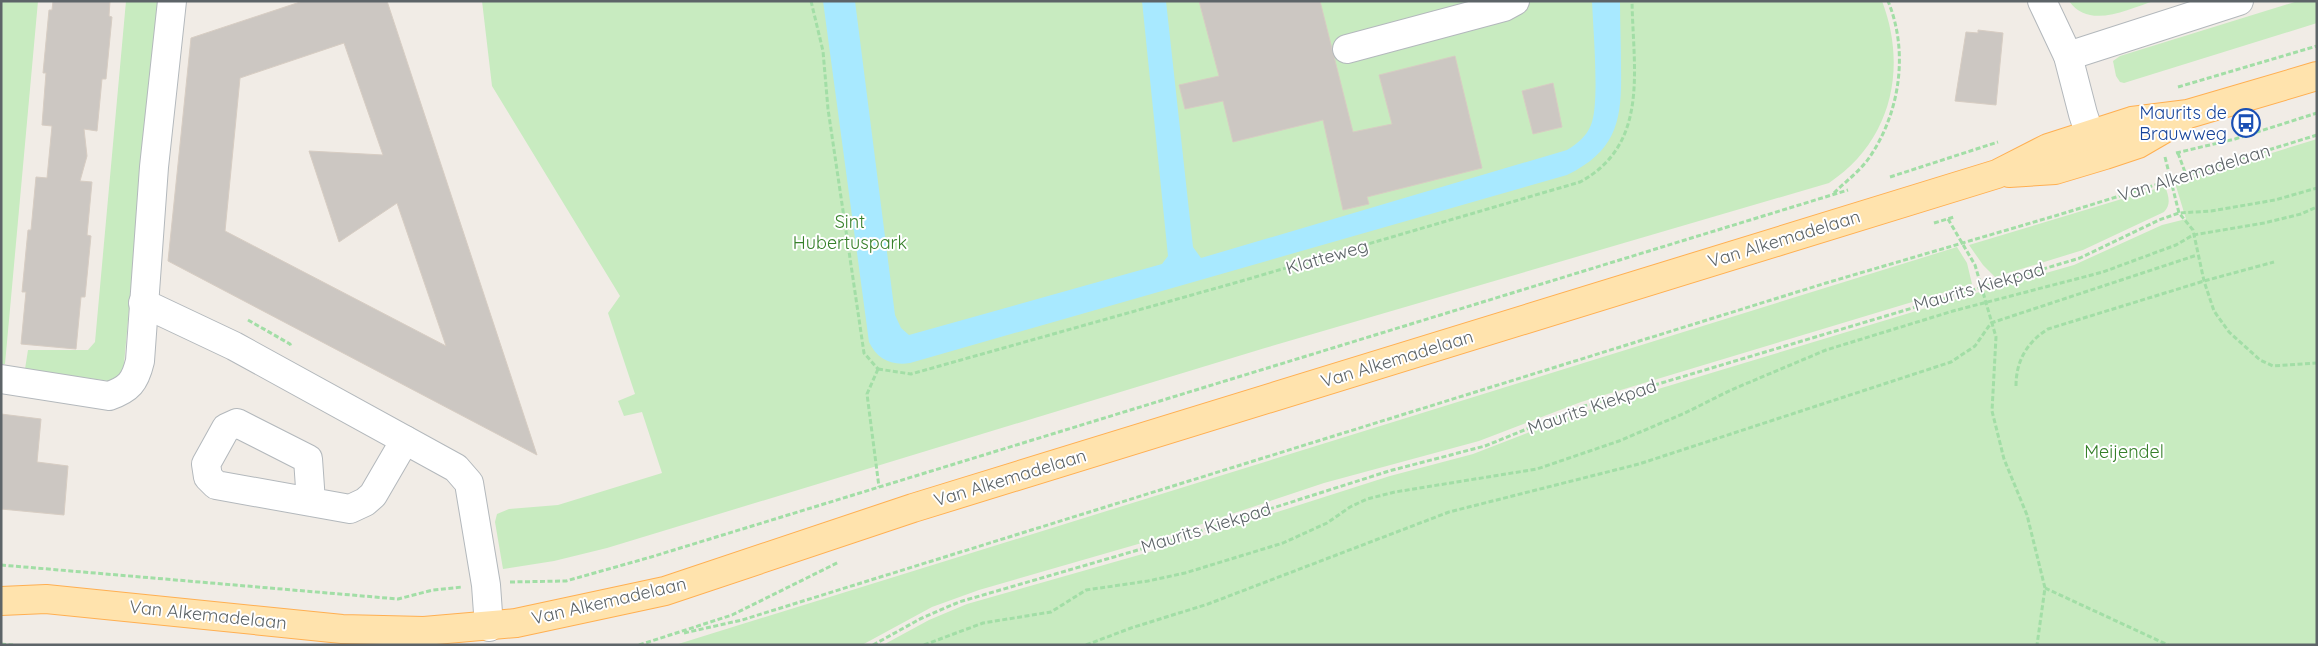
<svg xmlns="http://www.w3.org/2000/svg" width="2318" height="646" font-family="Quicksand,sans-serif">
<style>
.green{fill:#c8ebc0}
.water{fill:#a8e9ff}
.building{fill:#ccc7c2;stroke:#d7cdc3;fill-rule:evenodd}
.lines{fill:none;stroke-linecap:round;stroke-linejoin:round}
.minor-casing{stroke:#b3b8bc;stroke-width:30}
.major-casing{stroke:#ffaf51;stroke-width:30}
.path{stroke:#a2dea6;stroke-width:3;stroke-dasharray:5 2.5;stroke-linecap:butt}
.minor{stroke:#fff;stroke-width:28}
.major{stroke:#ffe3ad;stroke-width:28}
.labels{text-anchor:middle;stroke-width:4;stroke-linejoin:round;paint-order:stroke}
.transit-label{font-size:18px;fill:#164399;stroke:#fff;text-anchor:end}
.street-label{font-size:18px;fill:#5d6468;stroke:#fff}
.park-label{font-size:18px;fill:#36802a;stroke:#fff}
</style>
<rect width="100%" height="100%" fill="#f1ece6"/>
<g class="green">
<path d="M 1,1 L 38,1 L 5,364 L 1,364 Z"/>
<path d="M 126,1 L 163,1 L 149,90 L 123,375 L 116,382 L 25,369 L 28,350 L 88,350 L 95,342 Z"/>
<path d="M 482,1 L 1882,1 C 1908,69 1891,142 1829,183 L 1265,348 L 607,548 L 554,561 L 503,569 L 495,522 L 497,514 L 509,509 L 558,505 L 662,473 L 642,412 L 624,416 L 618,401 L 635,394 L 608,313 L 620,296 L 492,86 Z"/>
<path d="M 2069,1 L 2154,1 C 2128,9 2089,30 2069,1 Z"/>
<path d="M 2298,1 L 2317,1 L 2317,23 L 2124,83 L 2120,82 L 2116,76 L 2113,61 L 2120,56 Z"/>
<path d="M 2317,139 L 2317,645 L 883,645 L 929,620 L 967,604 L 1174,545 L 1390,476 L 1473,454 L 1582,412 L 1969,295 L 2074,265 L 2162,225 L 2186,219 L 2175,183 Z"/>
<path d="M 2165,186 C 2168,195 2172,204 2164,212 L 2083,250 L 1995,277 L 1983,265 L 1969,245 Z"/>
<path d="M 1957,247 L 1967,263 L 1972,284 L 1581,402 L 1479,441 L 1324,483 L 1166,536 L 979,590 L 932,607 L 862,645 L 675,645 Z"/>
</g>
<path class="water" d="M 823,1 L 855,1 L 895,315 L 901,328 L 909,335 L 1162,264 L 1168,256 L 1142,1 L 1166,1 L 1193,247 L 1201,258 L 1567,150 C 1577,144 1586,137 1591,125 C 1600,104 1593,28 1592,1 L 1620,1 C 1620,23 1621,45 1621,67 C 1622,119 1618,150 1567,175 L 910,363 C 891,366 877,359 869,342 Z"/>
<g class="building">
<path d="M 53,1 L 110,1 L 109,16 L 112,17 L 106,79 L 102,79 L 97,131 L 84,129 L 87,156 L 80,181 L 92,182 L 87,235 L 91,236 L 85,297 L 81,297 L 76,349 L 21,344 L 26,292 L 22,292 L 28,230 L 31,230 L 36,177 L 47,178 L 52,126 L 42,125 L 46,73 L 43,73 L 49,10 L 52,10 Z"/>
<path d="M 303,1 L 387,1 L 537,455 L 168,261 L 191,38 ZM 344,43 L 383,155 L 309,151 L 339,242 L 397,203 L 446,346 L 225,231 L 240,78 Z"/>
<path d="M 1199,1 L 1320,1 L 1353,132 L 1392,124 L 1379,75 L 1455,56 L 1482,168 L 1367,197 L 1369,204 L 1343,210 L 1323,120 L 1233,142 L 1223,101 L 1185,109 L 1179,85 L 1219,76 Z"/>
<path d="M 1978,30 L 2003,33 L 1996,105 L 1955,101 L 1966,32 L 1978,33 Z"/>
<path d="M 1553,83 L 1562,127 L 1533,134 L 1522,91 Z"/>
<path d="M 1,414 L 41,419 L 37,462 L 68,466 L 64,515 L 1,509 Z"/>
</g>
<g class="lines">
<defs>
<g id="minor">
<path d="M 2042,1 L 2068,56 L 2083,114 L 2090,135"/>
<path d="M 1347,49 L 1504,7 L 1515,1"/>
<path d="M 2068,56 L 2239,1"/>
<path d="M 143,303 L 234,346 L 456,468 L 469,483 L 486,585 L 489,627"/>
<path d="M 1,379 L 109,396 C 129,389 135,382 140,361 L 154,167 L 172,1"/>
<path d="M 311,502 L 308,459 L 237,423 L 226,428 L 206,464 L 208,477 L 216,485 L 350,509 L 365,502 L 373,495 L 405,440"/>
</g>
<g id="major">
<path d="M 2009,173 L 2055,170 L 2105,155 L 2138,144 L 2181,119"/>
<path d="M 1,601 L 46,599 L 342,629 L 424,631 L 516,623 L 665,591 L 913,508 L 1997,174 L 2048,148 L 2132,121 L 2188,114 L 2317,76"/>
</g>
</defs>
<use href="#minor" class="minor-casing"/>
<use href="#major" class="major-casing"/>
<g class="path">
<path d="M 811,1 L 823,51 L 828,109 L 864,353 L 878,369"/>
<path d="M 2178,87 L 2317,46"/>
<path d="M 2176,153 L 2235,139 L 2317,113"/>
<path d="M 2178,153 L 2186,175"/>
<path d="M 2165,157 L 2179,213 L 2193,230 L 2204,281 L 2214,311 L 2229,332 L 2260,360 L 2273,366 L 2317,363"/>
<path d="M 1890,177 L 1998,142"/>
<path d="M 1834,193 C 1845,182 1860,171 1869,158 C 1900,113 1909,52 1888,1"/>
<path d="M 1948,219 L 1975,265 L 1996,337 L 1992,411 L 2004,459 L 2027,515 L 2045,588 L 2037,645"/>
<path d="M 1934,223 L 1954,217"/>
<path d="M 248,320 L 290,344 L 291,347"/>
<path d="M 878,369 L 911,374 L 1238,282 L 1580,182 C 1650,144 1633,69 1632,1"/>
<path d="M 878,369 L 867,394 L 879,487"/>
<path d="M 2016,386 C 2016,361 2027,342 2048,329 L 2204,281 L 2274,262"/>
<path d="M 1,565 L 398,599 L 433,590 L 462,587"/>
<path d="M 510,582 L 566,581 L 651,557 L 1848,190"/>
<path d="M 2045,588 L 2168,645"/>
<path d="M 684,633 L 742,620 L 1826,283 L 2058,215 L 2317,135"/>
<path d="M 1,644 L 13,645"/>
<path d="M 639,645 L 732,615 L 839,562"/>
<path d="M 873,645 L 920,619 L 959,602 L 1169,541 L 1389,471 L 1485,446 L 1581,407 L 2080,258 L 2159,220 L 2179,213 L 2211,211 L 2275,200 L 2317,188"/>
<path d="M 924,645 L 983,623 L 1051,612 L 1086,590 L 1148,581 L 1185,573 L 1283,543 L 1327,523 L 1350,507 L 1367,499 L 1395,492 L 1537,469 L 1619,441 L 1685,413 L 1731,390 L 1826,350 L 1953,311 L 2103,272 L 2176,245 L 2193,235 L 2264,223 L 2301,214 L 2317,207"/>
<path d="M 1086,645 L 1131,628 L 1208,604 L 1449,512 L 1639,464 L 1951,362 L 1975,346 L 1991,323 L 2197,255"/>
</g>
<use href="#minor" class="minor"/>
<use href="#major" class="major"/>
</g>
<defs>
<symbol id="bus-ring" viewBox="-11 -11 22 22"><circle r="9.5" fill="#fff" stroke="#1a4fb4" stroke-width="1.5"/><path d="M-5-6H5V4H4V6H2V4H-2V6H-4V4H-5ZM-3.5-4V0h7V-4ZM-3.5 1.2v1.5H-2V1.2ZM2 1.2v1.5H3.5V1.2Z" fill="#1a4fb4"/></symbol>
</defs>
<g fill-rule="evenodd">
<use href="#bus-ring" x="2230" y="107" width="32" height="32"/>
</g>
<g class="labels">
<g class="transit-label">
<text x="2227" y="119">Maurits de<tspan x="2227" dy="21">Brauwweg</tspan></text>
</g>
<g class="street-label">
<text transform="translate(2194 173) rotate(-17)" y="6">Van Alkemadelaan</text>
<text transform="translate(1784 239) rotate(-17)" y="6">Van Alkemadelaan</text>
<text transform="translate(1327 257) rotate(-16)" y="6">Klatteweg</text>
<text transform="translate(1979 287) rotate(-16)" y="6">Maurits Kiekpad</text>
<text transform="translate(1397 359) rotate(-17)" y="6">Van Alkemadelaan</text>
<text transform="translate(1592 407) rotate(-19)" y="6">Maurits Kiekpad</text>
<text transform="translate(1010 478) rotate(-17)" y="6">Van Alkemadelaan</text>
<text transform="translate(1206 528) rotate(-17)" y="6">Maurits Kiekpad</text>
<text transform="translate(609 601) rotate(-13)" y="6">Van Alkemadelaan</text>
<text transform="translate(208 615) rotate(6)" y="6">Van Alkemadelaan</text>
</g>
<g class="park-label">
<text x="850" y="228">Sint<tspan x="850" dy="21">Hubertuspark</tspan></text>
<text x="2124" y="458">Meijendel</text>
</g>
</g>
<rect width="2318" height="646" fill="none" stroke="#5d6468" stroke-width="5"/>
</svg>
